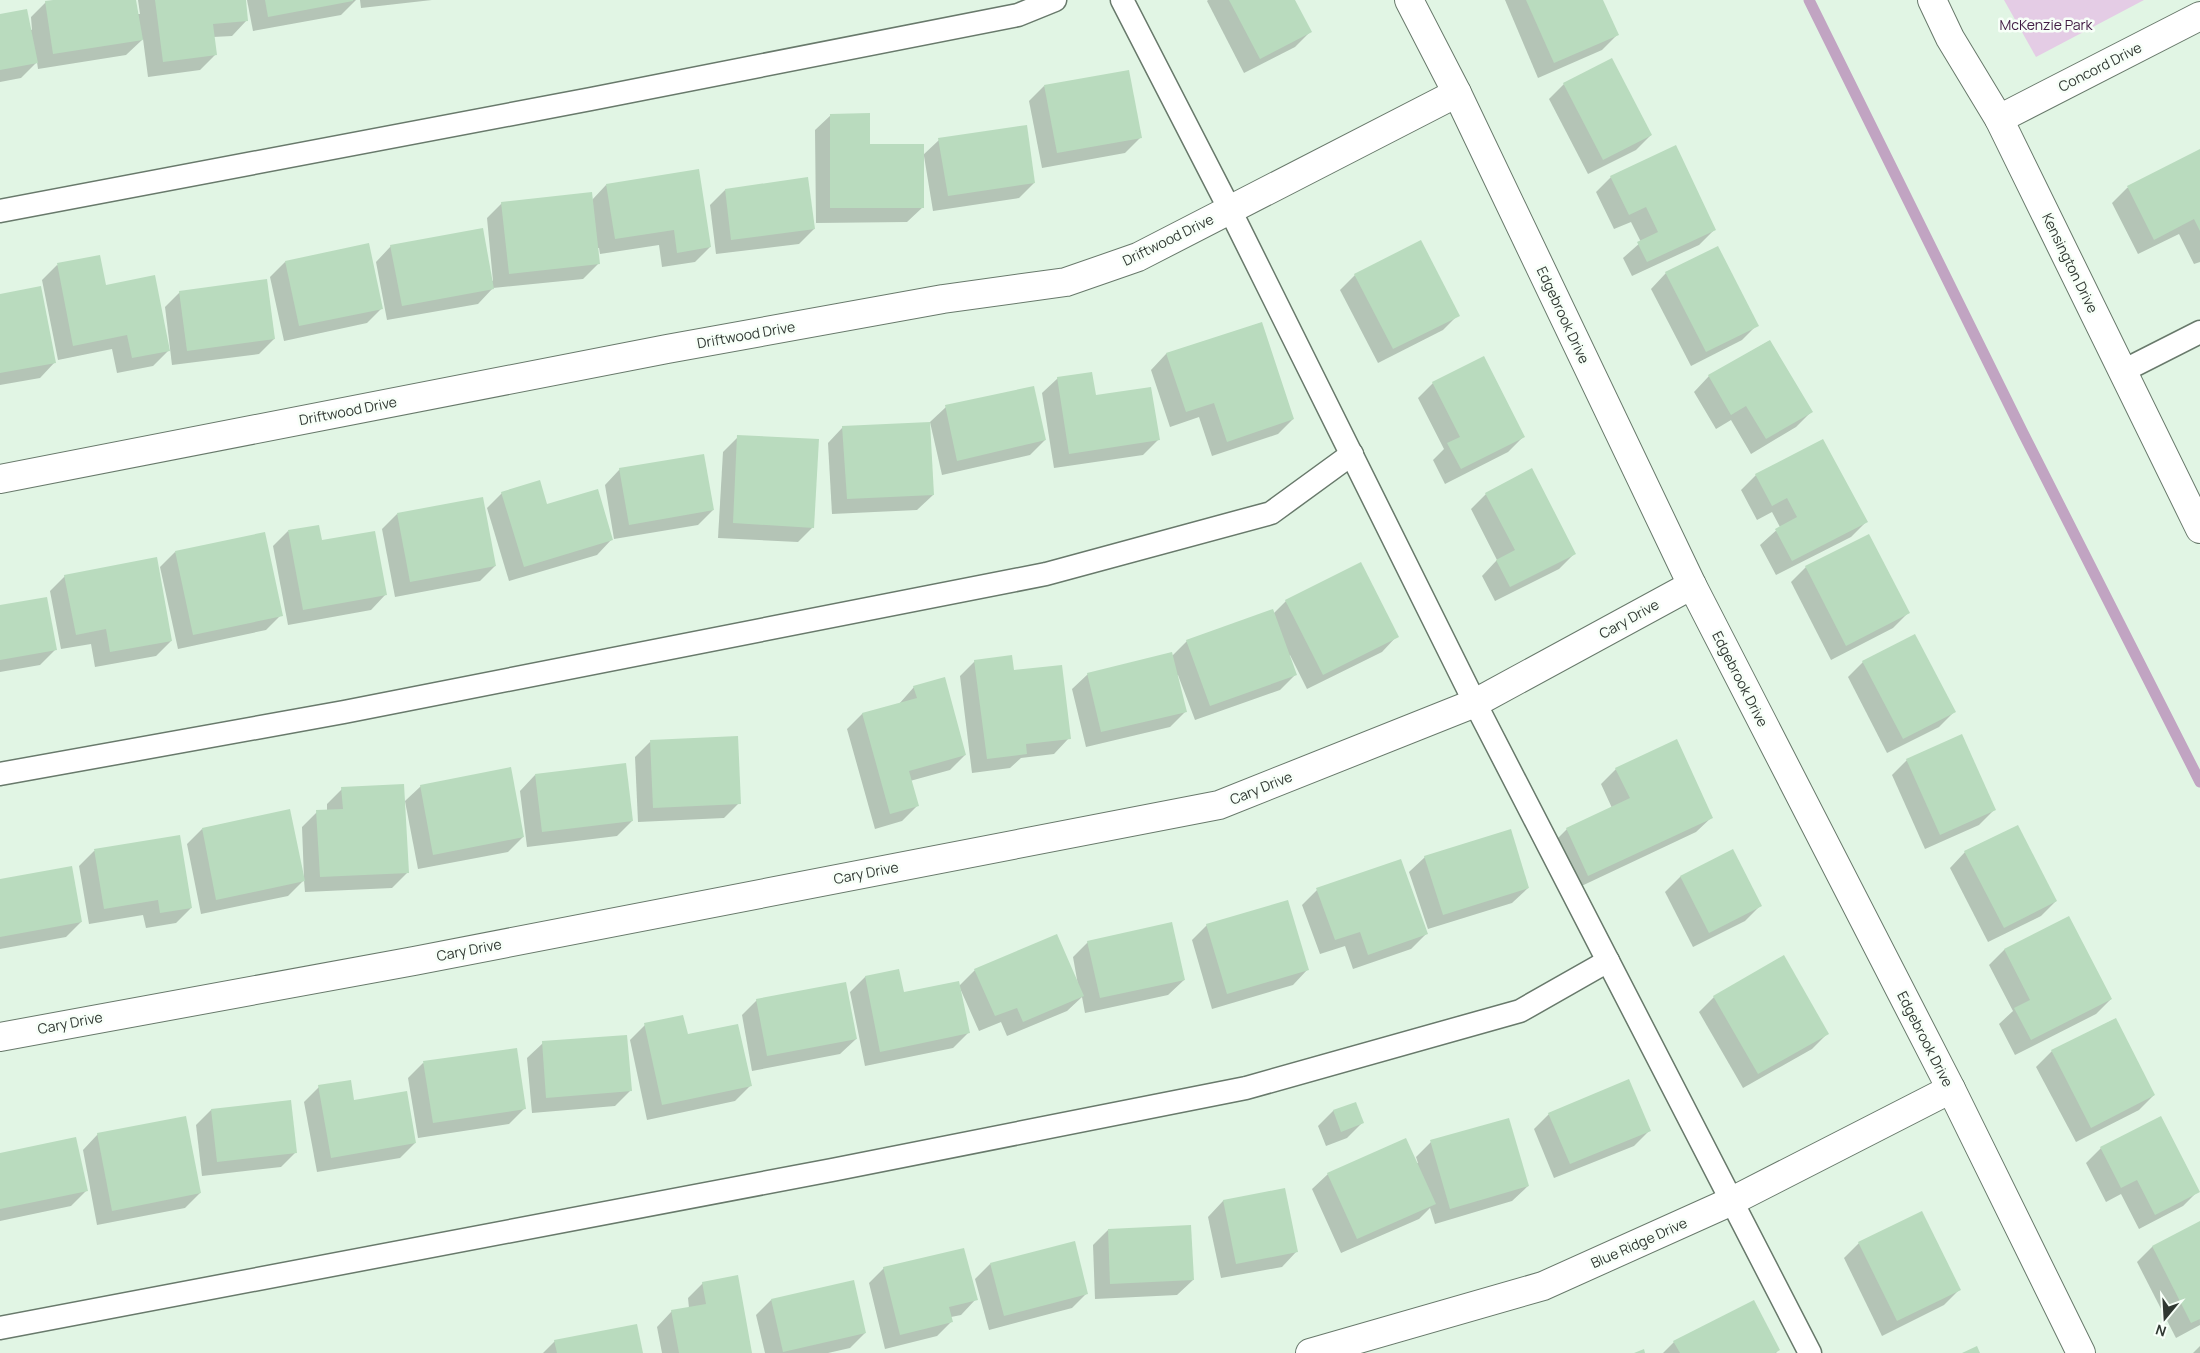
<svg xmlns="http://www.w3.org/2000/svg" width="2200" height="1353" font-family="Manrope,sans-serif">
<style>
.green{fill:#e4cce5}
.shadow{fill:#0003}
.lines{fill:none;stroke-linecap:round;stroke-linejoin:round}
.stream{stroke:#c1a4c2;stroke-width:11}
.building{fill:#b9dbbe}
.lane-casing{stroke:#68796b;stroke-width:25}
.street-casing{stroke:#68796b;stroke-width:30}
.secondary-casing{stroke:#68796b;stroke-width:30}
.lane{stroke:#fff;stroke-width:22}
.street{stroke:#fff;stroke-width:28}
.secondary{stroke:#fff;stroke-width:28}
.labels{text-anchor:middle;stroke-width:5;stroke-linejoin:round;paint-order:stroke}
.park-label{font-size:14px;fill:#3f1a42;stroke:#f7fff8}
.street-label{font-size:14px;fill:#303832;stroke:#f7fff8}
</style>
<rect width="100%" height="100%" fill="#e1f5e4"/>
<path class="green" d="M 2004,0 L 2144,0 L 2036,57 Z"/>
<g class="shadow">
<path d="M 61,0 L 135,0 L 137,14 L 140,14 L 138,0 L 245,0 L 247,20 L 232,36 L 213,37 L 215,55 L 200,70 L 148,77 L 143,39 L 126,55 L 38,69 L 37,62 L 21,78 L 0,82 L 0,15 L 32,30 L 31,17 L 46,2 Z"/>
<path d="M 247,0 L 356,0 L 341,15 L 253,31 Z"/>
<path d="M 360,0 L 432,0 L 361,8 Z"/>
<path d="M 1208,0 L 1294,0 L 1310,32 L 1295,47 L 1244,73 L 1207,1 Z"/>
<path d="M 1505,0 L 1602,0 L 1617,35 L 1602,50 L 1538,78 Z"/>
<path d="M 1564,84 L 1651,135 L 1636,150 L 1588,174 L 1549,99 Z"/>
<path d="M 1044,86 L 1140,138 L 1125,153 L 1042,168 L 1029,101 Z"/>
<path d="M 831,115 L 869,145 L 922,156 L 939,140 L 1034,183 L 1019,198 L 933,211 L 924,156 L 923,207 L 907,222 L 816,223 L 815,130 Z"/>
<path d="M 2200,151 L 2200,262 L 2194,264 L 2179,234 L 2138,254 L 2112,203 L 2127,188 Z"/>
<path d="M 1611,177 L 1714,230 L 1699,245 L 1632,276 L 1623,258 L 1641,242 L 1631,222 L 1614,229 L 1596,192 Z"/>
<path d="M 606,185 L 710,247 L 695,262 L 662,267 L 659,245 L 600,254 L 599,248 L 597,248 L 598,264 L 583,279 L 493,288 L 478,304 L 387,320 L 376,262 L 391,246 L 493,281 L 487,218 L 502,203 L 592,200 Z"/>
<path d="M 725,190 L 814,229 L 799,244 L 716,254 L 710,205 Z"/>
<path d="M 285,262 L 382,308 L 367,323 L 284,341 L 270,277 Z"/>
<path d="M 57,265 L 105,286 L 168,351 L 153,366 L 117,373 L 112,349 L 58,360 L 42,280 Z"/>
<path d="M 1666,273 L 1757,325 L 1742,340 L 1691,366 L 1651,289 Z"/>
<path d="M 1355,275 L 1458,315 L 1443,330 L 1378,363 L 1340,290 Z"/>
<path d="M 180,292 L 274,339 L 259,354 L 172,365 L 165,307 Z"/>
<path d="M 0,295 L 55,362 L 40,378 L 0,385 Z"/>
<path d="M 1261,323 L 1293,419 L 1278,434 L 1212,456 L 1199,417 L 1170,427 L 1151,370 L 1166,354 Z"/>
<path d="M 1769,341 L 1811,412 L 1796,427 L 1751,454 L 1731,420 L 1716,429 L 1694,392 L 1709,376 Z"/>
<path d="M 1058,378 L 1095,397 L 1158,440 L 1143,455 L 1054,468 L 1042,393 Z"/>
<path d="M 1433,383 L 1523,437 L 1508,452 L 1445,484 L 1433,460 L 1444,449 L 1418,398 Z"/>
<path d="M 946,407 L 1045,440 L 1030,455 L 942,475 L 930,422 Z"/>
<path d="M 843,427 L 933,495 L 917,510 L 832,514 L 828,443 Z"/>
<path d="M 738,437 L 813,527 L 798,542 L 718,538 L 723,452 Z"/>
<path d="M 620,469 L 713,510 L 698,525 L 614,539 L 605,485 Z"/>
<path d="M 1756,475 L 1866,522 L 1851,537 L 1776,575 L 1760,545 L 1780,527 L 1772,512 L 1757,520 L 1741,490 Z"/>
<path d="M 502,493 L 546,506 L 612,539 L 597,555 L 509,581 L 487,508 Z"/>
<path d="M 1486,494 L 1574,554 L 1559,569 L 1495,601 L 1482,576 L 1497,560 L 1471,509 Z"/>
<path d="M 397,514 L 495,566 L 480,581 L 395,597 L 382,529 Z"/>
<path d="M 288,531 L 386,594 L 371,610 L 288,625 L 273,546 Z"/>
<path d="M 175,552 L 281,615 L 266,630 L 178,649 L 160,567 Z"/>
<path d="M 1806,567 L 1908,613 L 1893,628 L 1831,660 L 1791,582 Z"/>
<path d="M 65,576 L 171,641 L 156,656 L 95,667 L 91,644 L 61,649 L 50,591 Z"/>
<path d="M 1286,601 L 1397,636 L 1382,652 L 1307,689 L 1290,655 L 1289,656 L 1295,675 L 1280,690 L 1195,720 L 1178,675 L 1177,675 L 1185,712 L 1170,727 L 1086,747 L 1072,689 L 1088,674 L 1172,656 L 1187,641 L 1274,613 Z"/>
<path d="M 0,607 L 55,650 L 40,665 L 0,672 Z"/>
<path d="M 975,661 L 1012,672 L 1069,738 L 1054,754 L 1021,758 L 1010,768 L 972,773 L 960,676 Z"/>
<path d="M 1863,662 L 1954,712 L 1939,727 L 1887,753 L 1848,677 Z"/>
<path d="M 914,687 L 965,755 L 950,770 L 910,781 L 917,806 L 902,821 L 875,829 L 847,729 L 862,714 L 899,704 Z"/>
<path d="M 650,742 L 739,803 L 724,818 L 638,822 L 635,757 Z"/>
<path d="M 1907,760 L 1994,810 L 1979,825 L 1925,849 L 1892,775 Z"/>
<path d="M 1616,769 L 1712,817 L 1696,832 L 1573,890 L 1552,844 L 1567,829 L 1612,808 L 1601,784 Z"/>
<path d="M 535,775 L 632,821 L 617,836 L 527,847 L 520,791 Z"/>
<path d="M 421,786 L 523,837 L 508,852 L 418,869 L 405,801 Z"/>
<path d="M 342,789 L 408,872 L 392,888 L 305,892 L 304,880 L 288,896 L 201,914 L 187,844 L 202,829 L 304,879 L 302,827 L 317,812 L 327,811 L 327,804 Z"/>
<path d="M 179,837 L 191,908 L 176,923 L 146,928 L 143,915 L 89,924 L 79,866 L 94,851 Z"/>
<path d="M 1732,851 L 1760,906 L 1745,921 L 1693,947 L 1665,892 L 1680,877 Z"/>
<path d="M 1965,852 L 2056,901 L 2041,916 L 1988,942 L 1950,868 Z"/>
<path d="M 1425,857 L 1528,888 L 1512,903 L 1428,929 L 1409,872 Z"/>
<path d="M 0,881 L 81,922 L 66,937 L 0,949 Z"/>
<path d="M 1317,890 L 1426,934 L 1411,949 L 1353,969 L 1345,946 L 1320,954 L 1302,905 Z"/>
<path d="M 2069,918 L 2111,999 L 2096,1014 L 2015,1055 L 1999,1024 L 2013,1011 L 1989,965 L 2004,950 Z"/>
<path d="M 1207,925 L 1308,969 L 1293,985 L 1212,1009 L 1192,940 Z"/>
<path d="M 1088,942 L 1184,980 L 1168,995 L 1085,1013 L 1082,997 L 1067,1011 L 1007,1036 L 1001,1022 L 979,1031 L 959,986 L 975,970 L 1078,985 L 1073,957 Z"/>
<path d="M 898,971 L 903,994 L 968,1033 L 953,1048 L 865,1066 L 850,992 L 865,977 Z"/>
<path d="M 1714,997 L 1828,1033 L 1812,1049 L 1743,1088 L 1699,1012 Z"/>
<path d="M 757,1000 L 856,1039 L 840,1054 L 752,1071 L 742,1015 Z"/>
<path d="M 2115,1019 L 2154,1095 L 2139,1110 L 2076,1142 L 2036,1067 L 2052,1051 Z"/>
<path d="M 645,1025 L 687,1036 L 750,1086 L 735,1101 L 647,1120 L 630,1040 Z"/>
<path d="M 543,1043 L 630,1091 L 615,1106 L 532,1113 L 527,1058 Z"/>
<path d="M 423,1063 L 524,1109 L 509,1124 L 418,1138 L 408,1078 Z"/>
<path d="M 319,1087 L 353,1101 L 415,1143 L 400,1158 L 317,1172 L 304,1102 Z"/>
<path d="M 1355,1103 L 1362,1123 L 1347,1138 L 1326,1146 L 1318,1126 L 1333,1111 Z"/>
<path d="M 211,1110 L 296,1152 L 281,1167 L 202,1176 L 196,1125 Z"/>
<path d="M 1549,1114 L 1650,1130 L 1634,1146 L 1554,1178 L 1534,1129 Z"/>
<path d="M 98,1134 L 200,1193 L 185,1208 L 97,1225 L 83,1150 Z"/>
<path d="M 1431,1142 L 1528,1186 L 1512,1201 L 1435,1224 L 1430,1208 L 1419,1219 L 1341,1253 L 1312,1189 L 1328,1174 L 1418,1163 L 1416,1157 Z"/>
<path d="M 2101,1148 L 2198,1191 L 2183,1206 L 2139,1229 L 2121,1194 L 2106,1202 L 2086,1163 Z"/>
<path d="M 0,1154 L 86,1191 L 71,1206 L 0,1221 Z"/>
<path d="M 1284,1190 L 1297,1251 L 1282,1267 L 1221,1278 L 1208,1217 L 1223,1201 Z"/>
<path d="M 2199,1223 L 2200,1325 L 2176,1338 L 2137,1262 L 2152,1247 Z"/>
<path d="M 1108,1230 L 1193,1280 L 1177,1295 L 1095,1299 L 1093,1245 Z"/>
<path d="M 1859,1243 L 1959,1290 L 1944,1305 L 1882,1336 L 1844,1258 Z"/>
<path d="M 990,1264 L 1087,1293 L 1072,1308 L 989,1330 L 975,1279 Z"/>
<path d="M 884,1268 L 976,1299 L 961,1315 L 951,1317 L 952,1321 L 937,1336 L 885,1349 L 869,1283 Z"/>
<path d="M 703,1283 L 751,1353 L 662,1353 L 657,1327 L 672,1311 L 689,1308 L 688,1298 Z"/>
<path d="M 771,1300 L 865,1333 L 850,1348 L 828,1353 L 765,1353 L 756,1315 Z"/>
<path d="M 555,1341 L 641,1353 L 543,1353 Z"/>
<path d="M 1674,1342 L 1778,1350 L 1776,1353 L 1663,1353 Z"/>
<path d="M 2200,1346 L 2200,1353 L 2193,1353 Z"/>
</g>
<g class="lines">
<path class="stream" d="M 1809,0 L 2023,433 L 2200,782"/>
</g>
<g class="building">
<path d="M 53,0 L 136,0 L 143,40 L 53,54 L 45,1 Z"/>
<path d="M 155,0 L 246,0 L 248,21 L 213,24 L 217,55 L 163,62 Z"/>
<path d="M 265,0 L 353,0 L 353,1 L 268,17 Z"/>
<path d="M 1229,0 L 1295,0 L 1312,32 L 1260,59 Z"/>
<path d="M 1526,0 L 1603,0 L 1619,35 L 1554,63 Z"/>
<path d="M 27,9 L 38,63 L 0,70 L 0,14 Z"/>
<path d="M 1612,58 L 1652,135 L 1603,160 L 1563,83 Z"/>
<path d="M 1129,70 L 1142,138 L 1057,153 L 1044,85 Z"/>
<path d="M 870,113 L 870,144 L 924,144 L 924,208 L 830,208 L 830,114 Z"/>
<path d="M 1027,125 L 1035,183 L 948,196 L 938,138 Z"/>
<path d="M 1676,145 L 1716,230 L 1647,262 L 1637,242 L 1658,232 L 1646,207 L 1629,215 L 1610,176 Z"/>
<path d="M 2200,149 L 2200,231 L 2194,219 L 2154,240 L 2127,186 Z"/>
<path d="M 699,169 L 711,247 L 677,253 L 674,230 L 615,239 L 606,184 Z"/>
<path d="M 808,177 L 815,229 L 731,240 L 725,189 Z"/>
<path d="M 592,192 L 600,264 L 509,274 L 501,202 Z"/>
<path d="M 483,228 L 494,289 L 402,306 L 390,245 Z"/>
<path d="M 1421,240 L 1460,316 L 1393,349 L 1354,274 Z"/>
<path d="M 369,243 L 383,309 L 299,326 L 285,261 Z"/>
<path d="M 1718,246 L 1759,326 L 1706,352 L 1665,272 Z"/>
<path d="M 100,255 L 106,285 L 155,275 L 170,351 L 132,358 L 127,335 L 73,346 L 57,263 Z"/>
<path d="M 267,279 L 275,339 L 187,351 L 179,291 Z"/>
<path d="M 41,286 L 56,363 L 0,373 L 0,294 Z"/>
<path d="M 1262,322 L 1294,419 L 1227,442 L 1214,403 L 1186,412 L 1166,353 Z"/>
<path d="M 1770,340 L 1813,412 L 1766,439 L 1746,406 L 1731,415 L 1708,375 Z"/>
<path d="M 1484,356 L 1525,437 L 1461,469 L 1447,443 L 1460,437 L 1432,382 Z"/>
<path d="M 1092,372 L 1096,395 L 1151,387 L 1160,440 L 1069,454 L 1057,377 Z"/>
<path d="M 1034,386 L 1046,440 L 957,461 L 945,405 Z"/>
<path d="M 930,422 L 934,495 L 847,499 L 842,426 Z"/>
<path d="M 737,435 L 819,439 L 814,528 L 733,523 Z"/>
<path d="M 1823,439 L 1868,522 L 1792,561 L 1775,529 L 1797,517 L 1787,498 L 1772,506 L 1755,474 Z"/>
<path d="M 704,454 L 714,510 L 629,525 L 619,468 Z"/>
<path d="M 1532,468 L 1576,554 L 1510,587 L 1496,560 L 1515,550 L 1485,493 Z"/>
<path d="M 540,480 L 547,504 L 598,489 L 613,540 L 524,567 L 501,492 Z"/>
<path d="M 483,497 L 496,566 L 410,582 L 397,513 Z"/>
<path d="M 319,525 L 322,540 L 375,531 L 387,595 L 303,610 L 288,530 Z"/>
<path d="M 265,532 L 283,616 L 193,635 L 175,551 Z"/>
<path d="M 1869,534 L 1910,613 L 1846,646 L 1805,566 Z"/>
<path d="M 157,557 L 172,641 L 110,652 L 106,629 L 76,635 L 64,575 Z"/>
<path d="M 1361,562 L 1399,637 L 1323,675 L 1285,600 Z"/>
<path d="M 47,597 L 57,650 L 0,660 L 0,605 Z"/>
<path d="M 1273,609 L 1297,675 L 1210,706 L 1186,640 Z"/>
<path d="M 1915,634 L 1956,712 L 1903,739 L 1862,661 Z"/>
<path d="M 1172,652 L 1187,712 L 1101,732 L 1087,673 Z"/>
<path d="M 1012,655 L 1014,670 L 1062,665 L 1071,739 L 1026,744 L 1027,754 L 987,759 L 974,660 Z"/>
<path d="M 945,677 L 966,755 L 909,771 L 919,806 L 890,814 L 862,713 L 917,698 L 913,686 Z"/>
<path d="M 1962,734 L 1996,810 L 1940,835 L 1906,759 Z"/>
<path d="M 738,736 L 741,804 L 653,808 L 650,740 Z"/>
<path d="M 1677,739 L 1713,818 L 1588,876 L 1566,828 L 1630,798 L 1615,768 Z"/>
<path d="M 626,763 L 633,821 L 542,832 L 535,774 Z"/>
<path d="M 511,767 L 524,837 L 433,855 L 420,785 Z"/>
<path d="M 404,784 L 409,873 L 320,877 L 316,810 L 343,809 L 341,787 Z"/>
<path d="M 290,809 L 305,881 L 216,900 L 202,828 Z"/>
<path d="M 2018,825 L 2057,901 L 2004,928 L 1964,851 Z"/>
<path d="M 1511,829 L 1529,888 L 1443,915 L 1424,856 Z"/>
<path d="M 180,835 L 192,908 L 160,913 L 158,900 L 104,909 L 94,849 Z"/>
<path d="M 1733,849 L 1762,906 L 1709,933 L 1680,876 Z"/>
<path d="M 1401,859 L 1428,934 L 1368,955 L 1360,932 L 1335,940 L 1316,888 Z"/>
<path d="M 72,866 L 82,922 L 0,937 L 0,879 Z"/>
<path d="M 1288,900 L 1309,970 L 1227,994 L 1206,924 Z"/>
<path d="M 2069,916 L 2112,999 L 2031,1040 L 2014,1008 L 2030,1000 L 2004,949 Z"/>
<path d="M 1172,922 L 1185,980 L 1100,998 L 1087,941 Z"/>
<path d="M 1057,934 L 1084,996 L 1023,1022 L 1017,1008 L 995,1016 L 974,969 Z"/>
<path d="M 1784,955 L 1829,1034 L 1758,1074 L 1713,996 Z"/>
<path d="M 899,969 L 904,992 L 959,981 L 970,1033 L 880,1052 L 865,976 Z"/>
<path d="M 846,982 L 857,1039 L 767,1056 L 756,999 Z"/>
<path d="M 683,1015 L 688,1034 L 738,1024 L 752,1086 L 662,1105 L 644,1023 Z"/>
<path d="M 2116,1018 L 2155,1095 L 2091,1128 L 2051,1050 Z"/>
<path d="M 627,1035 L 632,1091 L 546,1098 L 542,1041 Z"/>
<path d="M 517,1048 L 526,1109 L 433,1123 L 423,1061 Z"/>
<path d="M 1629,1079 L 1651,1131 L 1570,1164 L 1548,1113 Z"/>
<path d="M 351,1080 L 354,1100 L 407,1091 L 416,1143 L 331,1158 L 318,1085 Z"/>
<path d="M 291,1100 L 297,1153 L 217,1162 L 211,1109 Z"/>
<path d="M 1356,1102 L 1364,1123 L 1341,1132 L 1333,1110 Z"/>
<path d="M 186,1116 L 201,1193 L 112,1211 L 97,1133 Z"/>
<path d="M 2161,1116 L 2200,1192 L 2155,1215 L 2137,1180 L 2121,1188 L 2100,1147 Z"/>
<path d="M 1509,1118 L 1529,1186 L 1450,1209 L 1430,1140 Z"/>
<path d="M 76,1137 L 88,1191 L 0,1209 L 0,1153 Z"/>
<path d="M 1406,1138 L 1436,1204 L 1357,1239 L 1327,1173 Z"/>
<path d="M 1285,1188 L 1298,1252 L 1236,1264 L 1223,1200 Z"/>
<path d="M 1922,1211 L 1961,1290 L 1897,1321 L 1858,1242 Z"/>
<path d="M 2200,1221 L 2200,1319 L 2191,1323 L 2152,1246 Z"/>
<path d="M 1191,1225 L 1194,1280 L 1110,1284 L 1108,1229 Z"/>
<path d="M 1075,1241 L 1088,1294 L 1004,1316 L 990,1263 Z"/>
<path d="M 964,1248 L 978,1300 L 949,1307 L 953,1322 L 900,1335 L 883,1267 Z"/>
<path d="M 738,1275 L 752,1353 L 679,1353 L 671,1310 L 706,1304 L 702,1282 Z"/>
<path d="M 854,1280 L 866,1333 L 783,1352 L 771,1299 Z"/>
<path d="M 1754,1300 L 1780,1350 L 1775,1353 L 1680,1353 L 1673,1341 Z"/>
<path d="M 637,1324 L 643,1353 L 557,1353 L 554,1340 Z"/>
<path d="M 1977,1346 L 1980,1353 L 1962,1353 Z"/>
<path d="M 1644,1349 L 1645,1353 L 1634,1353 Z"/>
</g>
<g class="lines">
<defs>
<g id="lane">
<path d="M 1122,0 L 1230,210 L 1475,703 L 1810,1353"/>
<path d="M 0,211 L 591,99 L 1018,15 L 1055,0"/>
<path d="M 2123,371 L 2200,332"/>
<path d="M 0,774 L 344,712 L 1046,574 L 1271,513 L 1352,454"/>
<path d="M 0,1328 L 832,1170 L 1246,1088 L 1520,1011 L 1608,961"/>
</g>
<g id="street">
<path d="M 1932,0 L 1950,38 L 1999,119 L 2200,529"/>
<path d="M 1999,119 L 2200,16"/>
<path d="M 0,479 L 667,349 L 943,299 L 1066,282 L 1138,257 L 1457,93"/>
<path d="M 0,1037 L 414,961 L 1219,805 L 1475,703 L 1692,585"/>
<path d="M 1310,1353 L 1543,1286 L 1732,1201 L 1951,1089"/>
</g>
<path id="secondary" d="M 1409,0 L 1457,93 L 1692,585 L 1951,1089 L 2081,1353"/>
</defs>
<use href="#lane" class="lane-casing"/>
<use href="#street" class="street-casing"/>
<use href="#secondary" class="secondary-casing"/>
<use href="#lane" class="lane"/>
<use href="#street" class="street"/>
<use href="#secondary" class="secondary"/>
</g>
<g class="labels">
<g class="park-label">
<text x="2046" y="30">McKenzie Park</text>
</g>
<g class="street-label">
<text transform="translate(2100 67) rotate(-27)" y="5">Concord Drive</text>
<text transform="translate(1168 240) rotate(-26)" y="5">Driftwood Drive</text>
<text transform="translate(2070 263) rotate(64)" y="5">Kensington Drive</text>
<text transform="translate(1563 315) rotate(65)" y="5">Edgebrook Drive</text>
<text transform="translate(746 335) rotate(-10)" y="5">Driftwood Drive</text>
<text transform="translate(348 411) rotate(-11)" y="5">Driftwood Drive</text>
<text transform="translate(1629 619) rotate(-29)" y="5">Cary Drive</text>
<text transform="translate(1740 679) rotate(63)" y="5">Edgebrook Drive</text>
<text transform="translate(1261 788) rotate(-22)" y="5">Cary Drive</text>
<text transform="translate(866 873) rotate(-11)" y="5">Cary Drive</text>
<text transform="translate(469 950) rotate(-11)" y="5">Cary Drive</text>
<text transform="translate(70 1023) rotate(-11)" y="5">Cary Drive</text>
<text transform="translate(1925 1039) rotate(63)" y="5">Edgebrook Drive</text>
<text transform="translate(1639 1243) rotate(-24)" y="5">Blue Ridge Drive</text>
</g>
</g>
<g transform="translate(2165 1318) rotate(198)" stroke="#f7fff8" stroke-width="4" paint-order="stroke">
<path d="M0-4L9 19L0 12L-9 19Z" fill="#303832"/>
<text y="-8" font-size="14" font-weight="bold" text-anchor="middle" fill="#303832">N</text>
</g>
</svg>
